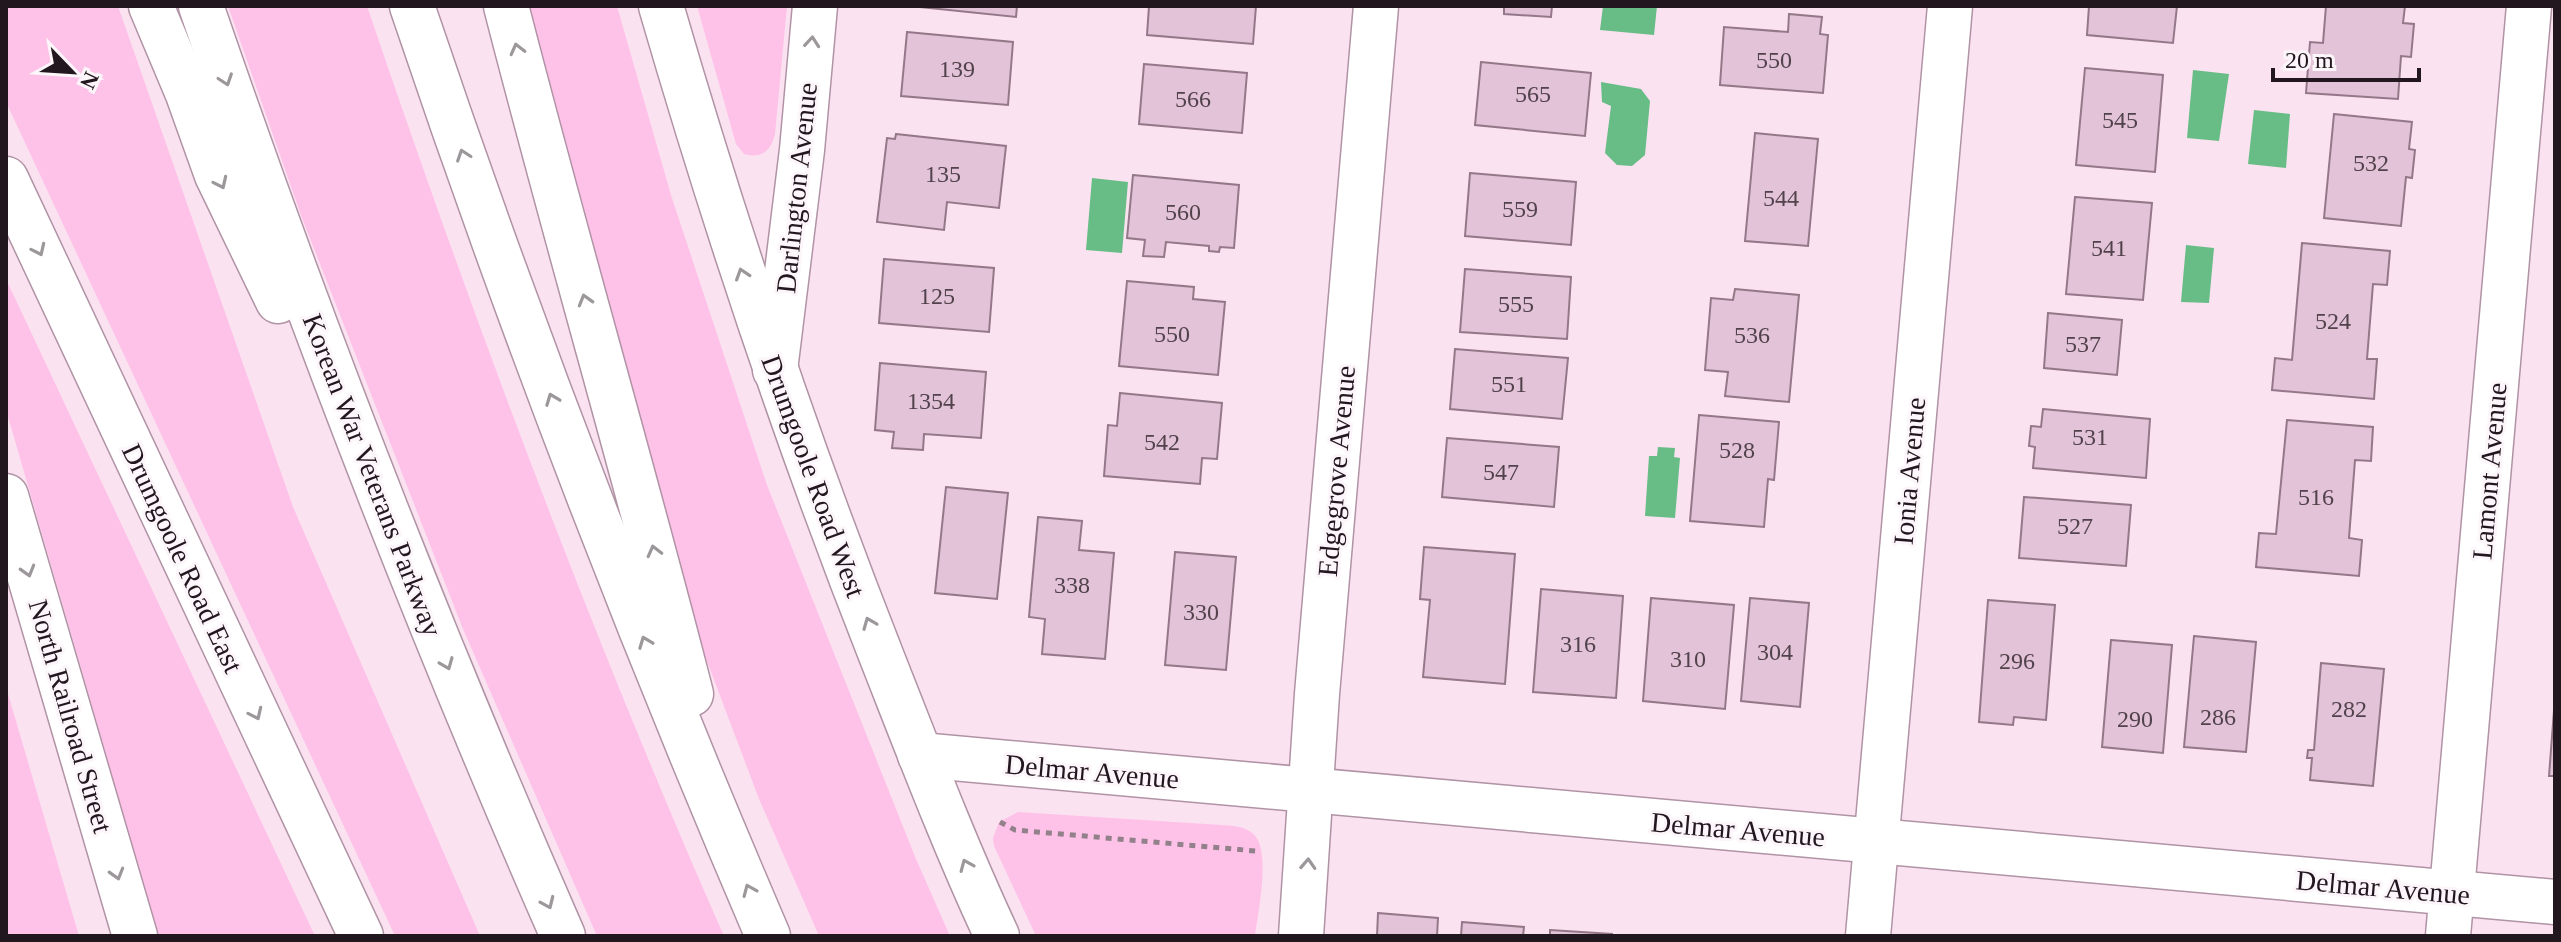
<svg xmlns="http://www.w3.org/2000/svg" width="2561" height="942" font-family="Georgia,serif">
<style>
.green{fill:#fec2e9}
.water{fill:#67bd85}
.building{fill:#e2c3d7;stroke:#947889;stroke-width:2}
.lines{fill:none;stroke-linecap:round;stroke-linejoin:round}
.street-casing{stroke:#b093a5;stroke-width:47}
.secondary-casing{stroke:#b093a5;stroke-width:47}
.highway-casing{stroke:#b093a5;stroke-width:47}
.path{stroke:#92808b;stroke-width:5;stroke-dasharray:6 6;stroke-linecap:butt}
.street{stroke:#fff;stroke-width:44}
.secondary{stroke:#fff;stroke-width:44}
.highway{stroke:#fff;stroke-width:44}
.oneway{stroke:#9c979a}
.labels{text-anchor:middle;stroke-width:6;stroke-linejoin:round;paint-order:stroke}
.number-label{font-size:24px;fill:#52424c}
.street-label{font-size:28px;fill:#22171e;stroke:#fcf5f9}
</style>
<rect width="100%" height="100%" fill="#fbe2f1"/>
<g class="green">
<path d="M 6,6 L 118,6 L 293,507 L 480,936 L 395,936 L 6,102 Z"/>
<path d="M 228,6 L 367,6 C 474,321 590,632 724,936 L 597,936 L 463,629 L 302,218 Z"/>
<path d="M 518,6 L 617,6 L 671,195 L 767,485 L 916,859 L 950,936 L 819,936 L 759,799 L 699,640 Z"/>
<path d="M 697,6 L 787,6 L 775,134 C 771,151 761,159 744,154 L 736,144 Z"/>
<path d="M 6,279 L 315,936 L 155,936 L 106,754 L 6,410 Z"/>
<path d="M 6,687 L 79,936 L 6,936 Z"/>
<path d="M 1018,812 L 1222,825 C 1233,826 1248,826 1256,837 C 1270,856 1258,913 1255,936 L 1036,936 L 994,846 L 993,838 L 999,822 Z"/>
</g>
<g class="water">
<path d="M 1603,6 L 1657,6 L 1654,35 L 1600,30 Z"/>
<path d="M 2193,70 L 2229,74 L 2219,141 L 2187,138 Z"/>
<path d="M 1601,82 L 1641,89 L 1650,101 L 1645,155 L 1632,166 L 1617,165 L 1605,153 L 1611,106 L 1602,102 Z"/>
<path d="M 2254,110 L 2290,114 L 2286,168 L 2248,164 Z"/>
<path d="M 1092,178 L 1128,182 L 1122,253 L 1086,250 Z"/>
<path d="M 2186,245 L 2214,248 L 2209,303 L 2181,302 Z"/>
<path d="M 1658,447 L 1675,448 L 1674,457 L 1680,458 L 1675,518 L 1645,516 L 1649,456 L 1657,456 Z"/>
</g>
<g class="building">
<path d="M 910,6 L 1017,6 L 1016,17 Z"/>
<path d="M 1149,6 L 1256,6 L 1253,44 L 1147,35 Z"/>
<path d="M 1504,6 L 1552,6 L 1551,17 L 1504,14 Z"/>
<path d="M 2089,6 L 2177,6 L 2173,43 L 2087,35 Z"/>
<path d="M 2326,6 L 2405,6 L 2403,23 L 2414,24 L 2411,57 L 2401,56 L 2398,99 L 2306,93 L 2310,42 L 2323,43 Z"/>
<path d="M 1789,14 L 1822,17 L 1820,34 L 1828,35 L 1823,93 L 1720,85 L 1724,27 L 1788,32 Z"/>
<path d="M 907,32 L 1013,42 L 1008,105 L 901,96 Z"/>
<path d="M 1481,62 L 1591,73 L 1585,136 L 1475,125 Z"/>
<path d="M 1144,64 L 1247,73 L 1242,133 L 1139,124 Z"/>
<path d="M 2085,68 L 2163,75 L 2155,172 L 2076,165 Z"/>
<path d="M 2334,114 L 2412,122 L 2409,149 L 2415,150 L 2412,178 L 2406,177 L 2401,226 L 2324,218 Z"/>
<path d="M 1755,133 L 1818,139 L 1808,246 L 1745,241 Z"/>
<path d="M 896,134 L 1006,146 L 999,208 L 947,202 L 944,230 L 877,222 L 887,138 L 895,139 Z"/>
<path d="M 1470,173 L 1576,182 L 1571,245 L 1465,236 Z"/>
<path d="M 1133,175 L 1239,185 L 1234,248 L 1220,247 L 1219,252 L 1209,251 L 1209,246 L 1166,242 L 1164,257 L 1143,256 L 1145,240 L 1127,238 Z"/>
<path d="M 2075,197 L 2152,203 L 2143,300 L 2066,294 Z"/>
<path d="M 2302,243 L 2390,251 L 2387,285 L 2373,284 L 2367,359 L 2377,359 L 2374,399 L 2272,390 L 2275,358 L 2292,360 Z"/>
<path d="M 884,259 L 994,268 L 989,332 L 879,323 Z"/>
<path d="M 1465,269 L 1571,277 L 1567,339 L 1460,332 Z"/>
<path d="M 1127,281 L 1194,287 L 1193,299 L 1225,302 L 1218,375 L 1119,366 Z"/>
<path d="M 1735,289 L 1799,295 L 1789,402 L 1725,396 L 1728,372 L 1705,370 L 1711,298 L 1733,300 Z"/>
<path d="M 2048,313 L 2122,320 L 2117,375 L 2044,368 Z"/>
<path d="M 1455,349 L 1568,358 L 1562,419 L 1450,409 Z"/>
<path d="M 880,363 L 986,372 L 981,438 L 924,434 L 923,450 L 892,448 L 894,432 L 875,430 Z"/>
<path d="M 1120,393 L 1222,403 L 1217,459 L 1202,458 L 1200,484 L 1104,476 L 1108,425 L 1117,426 Z"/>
<path d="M 2043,409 L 2150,419 L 2146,478 L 2033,468 L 2035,447 L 2029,446 L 2031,426 L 2041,427 Z"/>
<path d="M 1699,415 L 1779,422 L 1774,480 L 1768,479 L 1764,527 L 1690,521 Z"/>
<path d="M 2287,420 L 2373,427 L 2371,461 L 2355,460 L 2349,538 L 2362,540 L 2359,576 L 2256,567 L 2259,533 L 2276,534 Z"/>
<path d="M 1447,438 L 1559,447 L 1554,507 L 1442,497 Z"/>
<path d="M 946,487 L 1008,493 L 997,599 L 935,593 Z"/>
<path d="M 2024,497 L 2131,505 L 2126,566 L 2019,558 Z"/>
<path d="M 1038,517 L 1082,521 L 1079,550 L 1114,553 L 1105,659 L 1042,654 L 1045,619 L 1029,617 Z"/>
<path d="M 1424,547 L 1515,554 L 1505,684 L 1423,677 L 1430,600 L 1420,599 Z"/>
<path d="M 1175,552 L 1236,557 L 1226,670 L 1165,665 Z"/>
<path d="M 1541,589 L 1623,596 L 1616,698 L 1533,692 Z"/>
<path d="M 1651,598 L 1734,605 L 1725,709 L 1643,701 Z"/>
<path d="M 1750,598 L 1809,603 L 1800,707 L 1741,701 Z"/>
<path d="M 1988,600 L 2055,605 L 2046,720 L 2014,717 L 2013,725 L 1979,722 Z"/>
<path d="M 2194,636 L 2256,642 L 2246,752 L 2184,747 Z"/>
<path d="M 2111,640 L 2172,645 L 2163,753 L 2102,747 Z"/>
<path d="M 2321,663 L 2384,669 L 2373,786 L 2310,780 L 2312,758 L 2307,758 L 2308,750 L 2314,750 Z"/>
<path d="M 2555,697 L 2555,776 L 2549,776 Z"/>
<path d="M 1378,913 L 1438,918 L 1437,936 L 1377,936 Z"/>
<path d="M 1462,922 L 1524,927 L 1523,936 L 1461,936 Z"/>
<path d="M 1550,930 L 1612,934 L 1612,936 L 1550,936 Z"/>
</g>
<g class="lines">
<defs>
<g id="street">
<path d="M 775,370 L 802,150 L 815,6"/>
<path d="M 6,496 L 135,936"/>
<path d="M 920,755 L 2555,902"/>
<path d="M 1301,936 L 1317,694 L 1376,6"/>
<path d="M 1868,936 L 1950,6"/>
<path d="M 2448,936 L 2529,6"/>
</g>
<g id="secondary">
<path d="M 661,6 C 725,226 797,442 881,655 C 918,749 954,844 997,936"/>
<path d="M 6,179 L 361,936"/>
</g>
<g id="highway">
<path d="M 151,6 L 188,94 L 217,175 L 278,301"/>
<path d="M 201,6 C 309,321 429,631 563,936"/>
<path d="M 412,6 C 518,321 637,631 768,936"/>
<path d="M 506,6 C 565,236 632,464 691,694"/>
</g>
</defs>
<use href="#street" class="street-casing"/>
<use href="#secondary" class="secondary-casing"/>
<use href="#highway" class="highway-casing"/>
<path class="path" d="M 1000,822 L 1015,830 L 1256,851"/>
<use href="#street" class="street"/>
<use href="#secondary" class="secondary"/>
<use href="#highway" class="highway"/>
</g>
<defs><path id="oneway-chevron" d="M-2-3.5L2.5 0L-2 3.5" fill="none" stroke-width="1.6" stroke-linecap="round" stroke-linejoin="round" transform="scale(2)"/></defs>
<g class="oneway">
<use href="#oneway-chevron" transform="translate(812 42) rotate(-85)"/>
<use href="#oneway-chevron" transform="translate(517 49) rotate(-104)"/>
<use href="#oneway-chevron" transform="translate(226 80) rotate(71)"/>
<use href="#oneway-chevron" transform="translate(463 155) rotate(-109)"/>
<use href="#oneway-chevron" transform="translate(221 183) rotate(65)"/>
<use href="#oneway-chevron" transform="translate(39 250) rotate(65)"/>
<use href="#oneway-chevron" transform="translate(742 274) rotate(-108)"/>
<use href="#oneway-chevron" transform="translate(585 300) rotate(-106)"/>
<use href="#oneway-chevron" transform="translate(552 399) rotate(-111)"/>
<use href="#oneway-chevron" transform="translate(654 551) rotate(-104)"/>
<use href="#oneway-chevron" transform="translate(28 571) rotate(74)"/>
<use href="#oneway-chevron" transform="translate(869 623) rotate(-112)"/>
<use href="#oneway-chevron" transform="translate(645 642) rotate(-111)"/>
<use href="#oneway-chevron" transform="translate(447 664) rotate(68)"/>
<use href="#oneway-chevron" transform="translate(256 714) rotate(65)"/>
<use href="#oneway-chevron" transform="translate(1308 864) rotate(-87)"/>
<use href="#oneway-chevron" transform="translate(966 865) rotate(-113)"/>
<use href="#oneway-chevron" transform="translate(117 874) rotate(74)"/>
<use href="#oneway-chevron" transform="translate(749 890) rotate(-113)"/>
<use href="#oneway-chevron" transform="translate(548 903) rotate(66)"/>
</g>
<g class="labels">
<g class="number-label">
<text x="1774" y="68">550</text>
<text x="957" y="77">139</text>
<text x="1533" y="102">565</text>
<text x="1193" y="107">566</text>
<text x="2120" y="128">545</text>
<text x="2371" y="171">532</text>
<text x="943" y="182">135</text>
<text x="1781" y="206">544</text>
<text x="1520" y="217">559</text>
<text x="1183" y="220">560</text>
<text x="2109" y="256">541</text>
<text x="937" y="304">125</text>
<text x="1516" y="312">555</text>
<text x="2333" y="329">524</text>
<text x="1172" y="342">550</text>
<text x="1752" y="343">536</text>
<text x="2083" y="352">537</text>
<text x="1509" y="392">551</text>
<text x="931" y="409">1354</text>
<text x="2090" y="445">531</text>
<text x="1162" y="450">542</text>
<text x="1737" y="458">528</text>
<text x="1501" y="480">547</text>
<text x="2316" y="505">516</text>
<text x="2075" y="534">527</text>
<text x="1072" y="593">338</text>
<text x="1201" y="620">330</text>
<text x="1578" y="652">316</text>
<text x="1775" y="660">304</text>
<text x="1688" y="667">310</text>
<text x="2017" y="669">296</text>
<text x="2349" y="717">282</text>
<text x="2218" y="725">286</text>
<text x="2135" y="727">290</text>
</g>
<g class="street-label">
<text transform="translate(796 188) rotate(-84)" y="10">Darlington Avenue</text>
<text transform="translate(1336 471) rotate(-85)" y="10">Edgegrove Avenue</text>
<text transform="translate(1909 471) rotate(-85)" y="10">Ionia Avenue</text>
<text transform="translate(2489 471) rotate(-85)" y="10">Lamont Avenue</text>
<text transform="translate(373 475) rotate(69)" y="10">Korean War Veterans Parkway</text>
<text transform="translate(814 476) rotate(70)" y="10">Drumgoole Road West</text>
<text transform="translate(183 558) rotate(65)" y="10">Drumgoole Road East</text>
<text transform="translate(71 716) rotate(74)" y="10">North Railroad Street</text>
<text transform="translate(1092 771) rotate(5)" y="10">Delmar Avenue</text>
<text transform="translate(1738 829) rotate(5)" y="10">Delmar Avenue</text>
<text transform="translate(2383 887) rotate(5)" y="10">Delmar Avenue</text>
</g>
</g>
<rect width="2561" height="942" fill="none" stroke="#22171e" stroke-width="16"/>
<g transform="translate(72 72) rotate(115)" stroke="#fcf5f9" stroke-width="6" paint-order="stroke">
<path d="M0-6L14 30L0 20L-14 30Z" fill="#22171e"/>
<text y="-12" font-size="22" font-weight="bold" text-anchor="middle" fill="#22171e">N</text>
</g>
<path d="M2273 68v12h146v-12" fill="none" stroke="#22171e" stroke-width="4"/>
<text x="2285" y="68" font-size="24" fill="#22171e" stroke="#fcf5f9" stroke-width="6" paint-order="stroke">20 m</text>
</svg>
